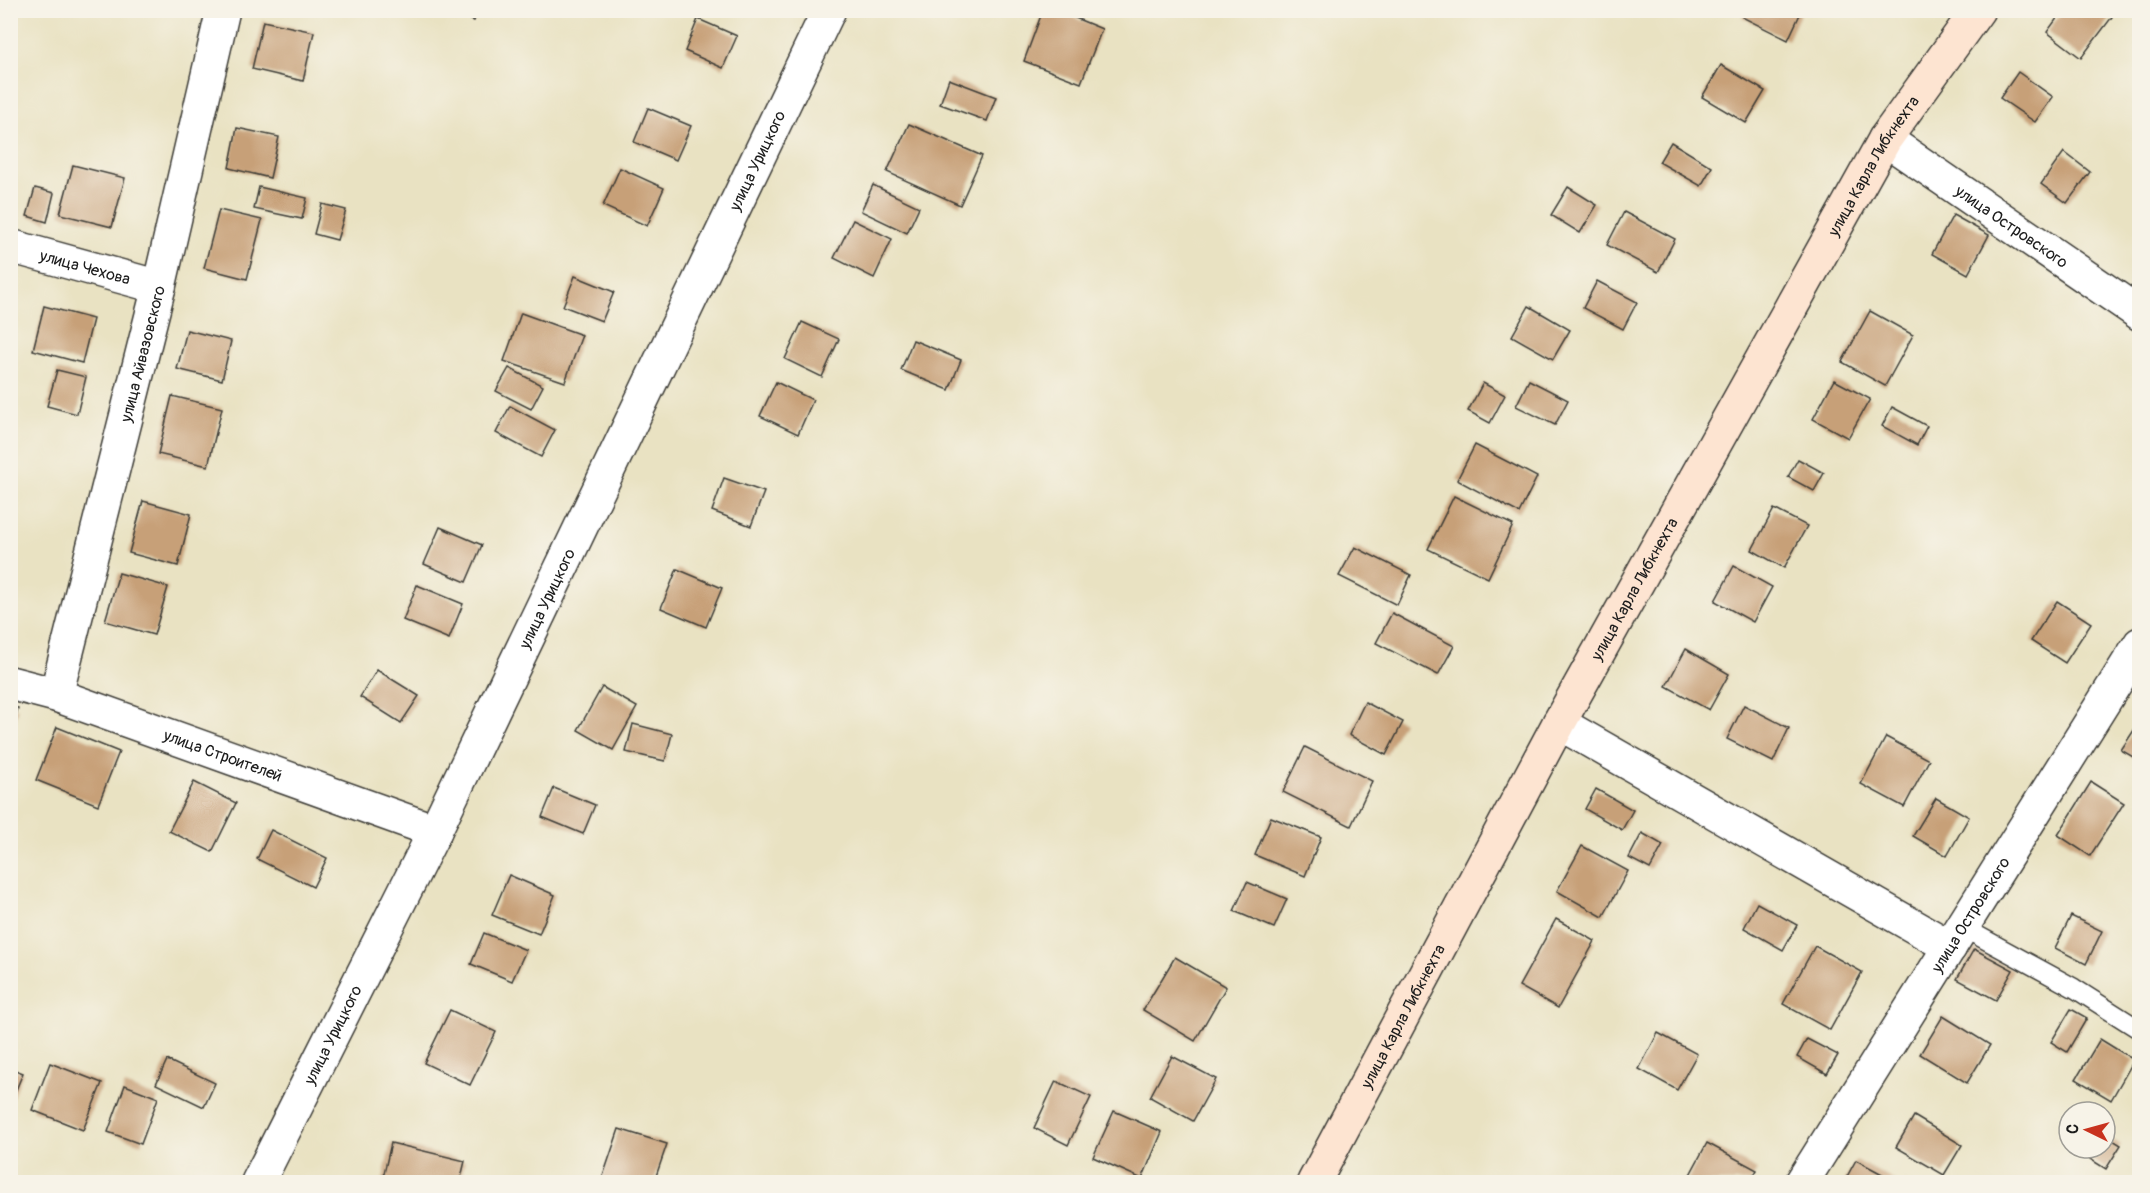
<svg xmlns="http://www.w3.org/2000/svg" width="2150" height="1193" font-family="Pangolin,sans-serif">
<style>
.building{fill:#c7a078}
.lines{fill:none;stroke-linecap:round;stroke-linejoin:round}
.service-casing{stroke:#3b3a35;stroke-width:21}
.minor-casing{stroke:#3b3a35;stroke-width:36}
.secondary-casing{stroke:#3b3a35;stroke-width:36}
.service{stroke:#fff;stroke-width:18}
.minor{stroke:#fff;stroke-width:33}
.secondary{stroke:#fde4d1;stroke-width:33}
.labels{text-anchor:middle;stroke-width:4.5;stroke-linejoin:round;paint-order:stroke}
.street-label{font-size:16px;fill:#1c1c1c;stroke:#f7f3e8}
</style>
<rect width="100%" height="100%" fill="#f7f3e8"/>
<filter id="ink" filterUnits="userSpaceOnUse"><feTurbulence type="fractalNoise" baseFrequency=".0167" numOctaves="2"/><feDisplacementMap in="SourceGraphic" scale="12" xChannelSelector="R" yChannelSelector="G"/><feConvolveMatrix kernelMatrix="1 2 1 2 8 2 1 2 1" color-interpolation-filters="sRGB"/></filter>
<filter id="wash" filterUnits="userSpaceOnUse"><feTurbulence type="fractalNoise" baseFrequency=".008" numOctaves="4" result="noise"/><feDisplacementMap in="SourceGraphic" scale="24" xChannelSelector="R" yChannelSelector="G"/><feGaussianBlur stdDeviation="1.35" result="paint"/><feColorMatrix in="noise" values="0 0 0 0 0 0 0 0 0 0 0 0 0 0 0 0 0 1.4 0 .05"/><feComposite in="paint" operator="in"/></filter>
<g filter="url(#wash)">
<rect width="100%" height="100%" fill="#e9e2c2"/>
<g id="blocks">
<g class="building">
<path d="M 446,10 L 478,10 L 474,21 Z"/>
<path d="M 1043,10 L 1056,10 L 1102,29 L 1081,83 L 1024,61 Z"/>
<path d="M 1745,10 L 1802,10 L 1788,40 L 1742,17 Z"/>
<path d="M 2063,10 L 2103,10 L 2112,17 L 2081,58 L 2047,32 Z"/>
<path d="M 698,19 L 737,36 L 723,68 L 685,51 Z"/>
<path d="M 263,21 L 314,32 L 303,81 L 252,69 Z"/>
<path d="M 1721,65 L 1765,91 L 1746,123 L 1702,97 Z"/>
<path d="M 2018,72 L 2053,97 L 2035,122 L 2000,98 Z"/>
<path d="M 949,79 L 996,97 L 987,121 L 940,104 Z"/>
<path d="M 648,108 L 691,126 L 676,160 L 634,142 Z"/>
<path d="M 909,124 L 982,156 L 960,205 L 887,172 Z"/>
<path d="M 237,128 L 279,137 L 270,178 L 229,168 Z"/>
<path d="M 1671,142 L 1712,167 L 1701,186 L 1659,162 Z"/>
<path d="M 2064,152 L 2090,172 L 2067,203 L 2041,184 Z"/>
<path d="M 73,165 L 125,178 L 112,227 L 60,214 Z"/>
<path d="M 620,168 L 664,188 L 647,226 L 603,206 Z"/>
<path d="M 873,185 L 919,207 L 907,233 L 861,211 Z"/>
<path d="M 259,187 L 307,198 L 302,219 L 254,209 Z"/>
<path d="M 1568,187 L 1597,205 L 1580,233 L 1551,215 Z"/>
<path d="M 35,188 L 54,193 L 47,222 L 27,216 Z"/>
<path d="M 322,204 L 346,210 L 337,240 L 314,234 Z"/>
<path d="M 219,210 L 262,220 L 247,279 L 204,268 Z"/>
<path d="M 1624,212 L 1675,239 L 1658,272 L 1607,245 Z"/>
<path d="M 1953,215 L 1989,235 L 1968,274 L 1932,254 Z"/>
<path d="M 853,220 L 892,239 L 874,278 L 834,258 Z"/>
<path d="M 575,276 L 614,292 L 602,321 L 563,306 Z"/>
<path d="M 1597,281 L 1637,302 L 1623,329 L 1583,308 Z"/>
<path d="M 44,306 L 93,319 L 82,363 L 33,350 Z"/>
<path d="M 1529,306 L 1570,330 L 1553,359 L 1512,336 Z"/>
<path d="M 1870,311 L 1913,335 L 1885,386 L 1842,362 Z"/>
<path d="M 521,313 L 582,335 L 565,382 L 504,361 Z"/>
<path d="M 802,322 L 839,339 L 822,377 L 785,359 Z"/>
<path d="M 187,330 L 231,341 L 222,380 L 177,369 Z"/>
<path d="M 913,340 L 961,360 L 949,390 L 901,370 Z"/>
<path d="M 509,368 L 543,386 L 531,409 L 496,391 Z"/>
<path d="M 57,370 L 86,377 L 77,414 L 47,406 Z"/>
<path d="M 1529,380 L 1568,400 L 1555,425 L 1516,406 Z"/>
<path d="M 1834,380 L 1870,399 L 1848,438 L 1813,419 Z"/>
<path d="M 776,382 L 813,400 L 798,434 L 760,416 Z"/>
<path d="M 1483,383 L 1505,395 L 1490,423 L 1468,411 Z"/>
<path d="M 172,396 L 222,408 L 208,466 L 158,454 Z"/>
<path d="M 510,406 L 555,430 L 541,457 L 496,433 Z"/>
<path d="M 1892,407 L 1927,426 L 1917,445 L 1882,426 Z"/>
<path d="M 1475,445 L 1537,477 L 1519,513 L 1457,480 Z"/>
<path d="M 1798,459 L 1824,473 L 1814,491 L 1788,477 Z"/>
<path d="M 724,478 L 764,492 L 751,526 L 712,511 Z"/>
<path d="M 1454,496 L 1513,525 L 1488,578 L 1428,549 Z"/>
<path d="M 143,501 L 191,514 L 178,566 L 129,553 Z"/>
<path d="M 1774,509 L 1807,526 L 1784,568 L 1752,550 Z"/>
<path d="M 440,527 L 482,545 L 466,582 L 424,564 Z"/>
<path d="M 1355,547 L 1411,575 L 1397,605 L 1339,576 Z"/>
<path d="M 1734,566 L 1772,587 L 1753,622 L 1715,601 Z"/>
<path d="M 677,569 L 722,588 L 706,627 L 661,608 Z"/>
<path d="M 119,573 L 168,587 L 154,635 L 105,621 Z"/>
<path d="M 417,585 L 463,604 L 449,639 L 403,620 Z"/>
<path d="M 2057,601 L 2091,623 L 2065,663 L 2031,641 Z"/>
<path d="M 1392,613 L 1454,646 L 1438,675 L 1376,643 Z"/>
<path d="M 1686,649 L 1729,674 L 1709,710 L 1666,686 Z"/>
<path d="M 377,670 L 419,696 L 401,723 L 360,697 Z"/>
<path d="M 602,687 L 637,707 L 613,750 L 578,730 Z"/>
<path d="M 1365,702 L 1403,722 L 1386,755 L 1349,735 Z"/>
<path d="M 1744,705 L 1789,728 L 1773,762 L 1727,739 Z"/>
<path d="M 10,706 L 18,708 L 11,734 L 10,734 Z"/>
<path d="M 2140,721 L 2140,761 L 2121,750 Z"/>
<path d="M 633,724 L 672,734 L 665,761 L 626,752 Z"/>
<path d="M 57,727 L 119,752 L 98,805 L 36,780 Z"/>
<path d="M 1886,737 L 1929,760 L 1904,807 L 1861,784 Z"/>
<path d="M 1305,747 L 1372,781 L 1351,826 L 1283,792 Z"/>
<path d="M 194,782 L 236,803 L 212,852 L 169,831 Z"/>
<path d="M 2091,782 L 2124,803 L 2090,856 L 2058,835 Z"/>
<path d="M 554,788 L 595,805 L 583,834 L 542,817 Z"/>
<path d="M 1596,789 L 1633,810 L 1622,830 L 1585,809 Z"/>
<path d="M 1936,798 L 1969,817 L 1947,856 L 1913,836 Z"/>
<path d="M 1271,817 L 1321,837 L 1305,876 L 1255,855 Z"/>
<path d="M 271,830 L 327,858 L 313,887 L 257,859 Z"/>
<path d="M 1642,833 L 1663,845 L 1650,869 L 1629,858 Z"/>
<path d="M 1582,846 L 1628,871 L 1603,917 L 1557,891 Z"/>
<path d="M 509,875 L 555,895 L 539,934 L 492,915 Z"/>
<path d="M 1247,882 L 1287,899 L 1274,928 L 1234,911 Z"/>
<path d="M 1757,903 L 1797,925 L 1783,950 L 1744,928 Z"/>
<path d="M 2071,916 L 2102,931 L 2086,964 L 2055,948 Z"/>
<path d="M 1556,919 L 1595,941 L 1558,1008 L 1519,986 Z"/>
<path d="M 484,933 L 526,950 L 512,981 L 471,964 Z"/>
<path d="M 1815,946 L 1862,972 L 1830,1030 L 1783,1004 Z"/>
<path d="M 1974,949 L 2013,970 L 1996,1000 L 1957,979 Z"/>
<path d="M 1175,957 L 1226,987 L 1195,1041 L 1143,1010 Z"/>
<path d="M 2071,1009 L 2087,1018 L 2067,1052 L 2051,1042 Z"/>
<path d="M 450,1010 L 496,1032 L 470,1085 L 424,1063 Z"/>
<path d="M 1943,1016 L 1990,1045 L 1967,1083 L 1920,1054 Z"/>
<path d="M 1658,1033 L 1697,1054 L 1677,1090 L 1639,1069 Z"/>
<path d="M 1807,1039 L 1838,1055 L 1827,1074 L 1797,1057 Z"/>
<path d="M 2100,1039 L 2134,1060 L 2111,1100 L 2076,1079 Z"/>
<path d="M 1172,1056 L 1216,1079 L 1193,1121 L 1150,1097 Z"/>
<path d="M 167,1060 L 215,1083 L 204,1107 L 156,1084 Z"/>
<path d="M 50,1063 L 102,1083 L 83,1130 L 32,1110 Z"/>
<path d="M 10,1068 L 23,1073 L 11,1102 L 10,1102 Z"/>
<path d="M 1056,1081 L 1091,1097 L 1068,1145 L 1034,1128 Z"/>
<path d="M 125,1085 L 158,1098 L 141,1144 L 108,1132 Z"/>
<path d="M 1114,1111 L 1162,1132 L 1142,1179 L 1093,1157 Z"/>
<path d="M 1914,1116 L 1962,1145 L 1944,1175 L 1896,1147 Z"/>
<path d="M 619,1129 L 667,1144 L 654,1182 L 601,1182 Z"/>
<path d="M 2105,1135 L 2121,1145 L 2106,1169 L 2090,1159 L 2097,1148 L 2105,1148 Z"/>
<path d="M 391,1143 L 465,1161 L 460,1182 L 382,1182 Z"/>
<path d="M 1707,1143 L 1757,1170 L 1750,1182 L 1686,1182 Z"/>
<path d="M 1856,1160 L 1897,1182 L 1844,1182 Z"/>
</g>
</g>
</g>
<g filter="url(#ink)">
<use href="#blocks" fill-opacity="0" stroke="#3b3a35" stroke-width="1.5"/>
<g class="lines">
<defs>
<path id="service" d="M 1962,927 L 2074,988 L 2140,1030"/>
<g id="minor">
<path id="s1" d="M 1885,139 L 2140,314"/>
<path id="s2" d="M 10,246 L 159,287"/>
<path id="s3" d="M 10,683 L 56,695 L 435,831"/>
<path id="s4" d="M 56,695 L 159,287 L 223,10"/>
<path d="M 1559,723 L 1950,947"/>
<path id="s5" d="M 258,1182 L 435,831 L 829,10"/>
<path id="s6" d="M 1802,1182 L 2140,644"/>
</g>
<g id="secondary">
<path id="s7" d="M 1314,1182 L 1559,723 L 1885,139 L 1978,10"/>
</g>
</defs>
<use href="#service" class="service-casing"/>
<use href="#minor" class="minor-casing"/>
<use href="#secondary" class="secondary-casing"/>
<use href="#service" class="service"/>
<use href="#minor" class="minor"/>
<use href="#secondary" class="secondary"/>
</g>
</g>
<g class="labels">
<g class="street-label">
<text dy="6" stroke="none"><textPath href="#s5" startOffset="1137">улица Урицкого</textPath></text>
<text dy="6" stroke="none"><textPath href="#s7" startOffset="1160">улица Карла Либкнехта</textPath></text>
<text dy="6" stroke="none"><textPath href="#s1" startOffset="154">улица Островского</textPath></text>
<text dy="6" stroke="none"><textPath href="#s2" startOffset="78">улица Чехова</textPath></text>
<text dy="6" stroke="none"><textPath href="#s4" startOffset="352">улица Айвазовского</textPath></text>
<text dy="6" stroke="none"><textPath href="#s7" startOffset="674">улица Карла Либкнехта</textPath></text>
<text dy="6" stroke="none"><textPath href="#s5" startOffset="651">улица Урицкого</textPath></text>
<text dy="6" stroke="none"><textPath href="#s3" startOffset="225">улица Строителей</textPath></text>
<text dy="6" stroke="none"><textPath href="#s6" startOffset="316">улица Островского</textPath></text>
<text dy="6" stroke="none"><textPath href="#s7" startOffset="188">улица Карла Либкнехта</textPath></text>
<text dy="6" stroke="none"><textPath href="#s5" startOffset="165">улица Урицкого</textPath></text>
</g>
</g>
<rect width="2150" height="1193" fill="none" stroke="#f7f3e8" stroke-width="36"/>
<g transform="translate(2087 1130) rotate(275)"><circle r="28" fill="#f7f3e8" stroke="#9f9d96" stroke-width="1.5"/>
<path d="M0-4.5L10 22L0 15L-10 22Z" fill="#c8321e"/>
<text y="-9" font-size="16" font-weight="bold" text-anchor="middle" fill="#1c1c1c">С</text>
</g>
</svg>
